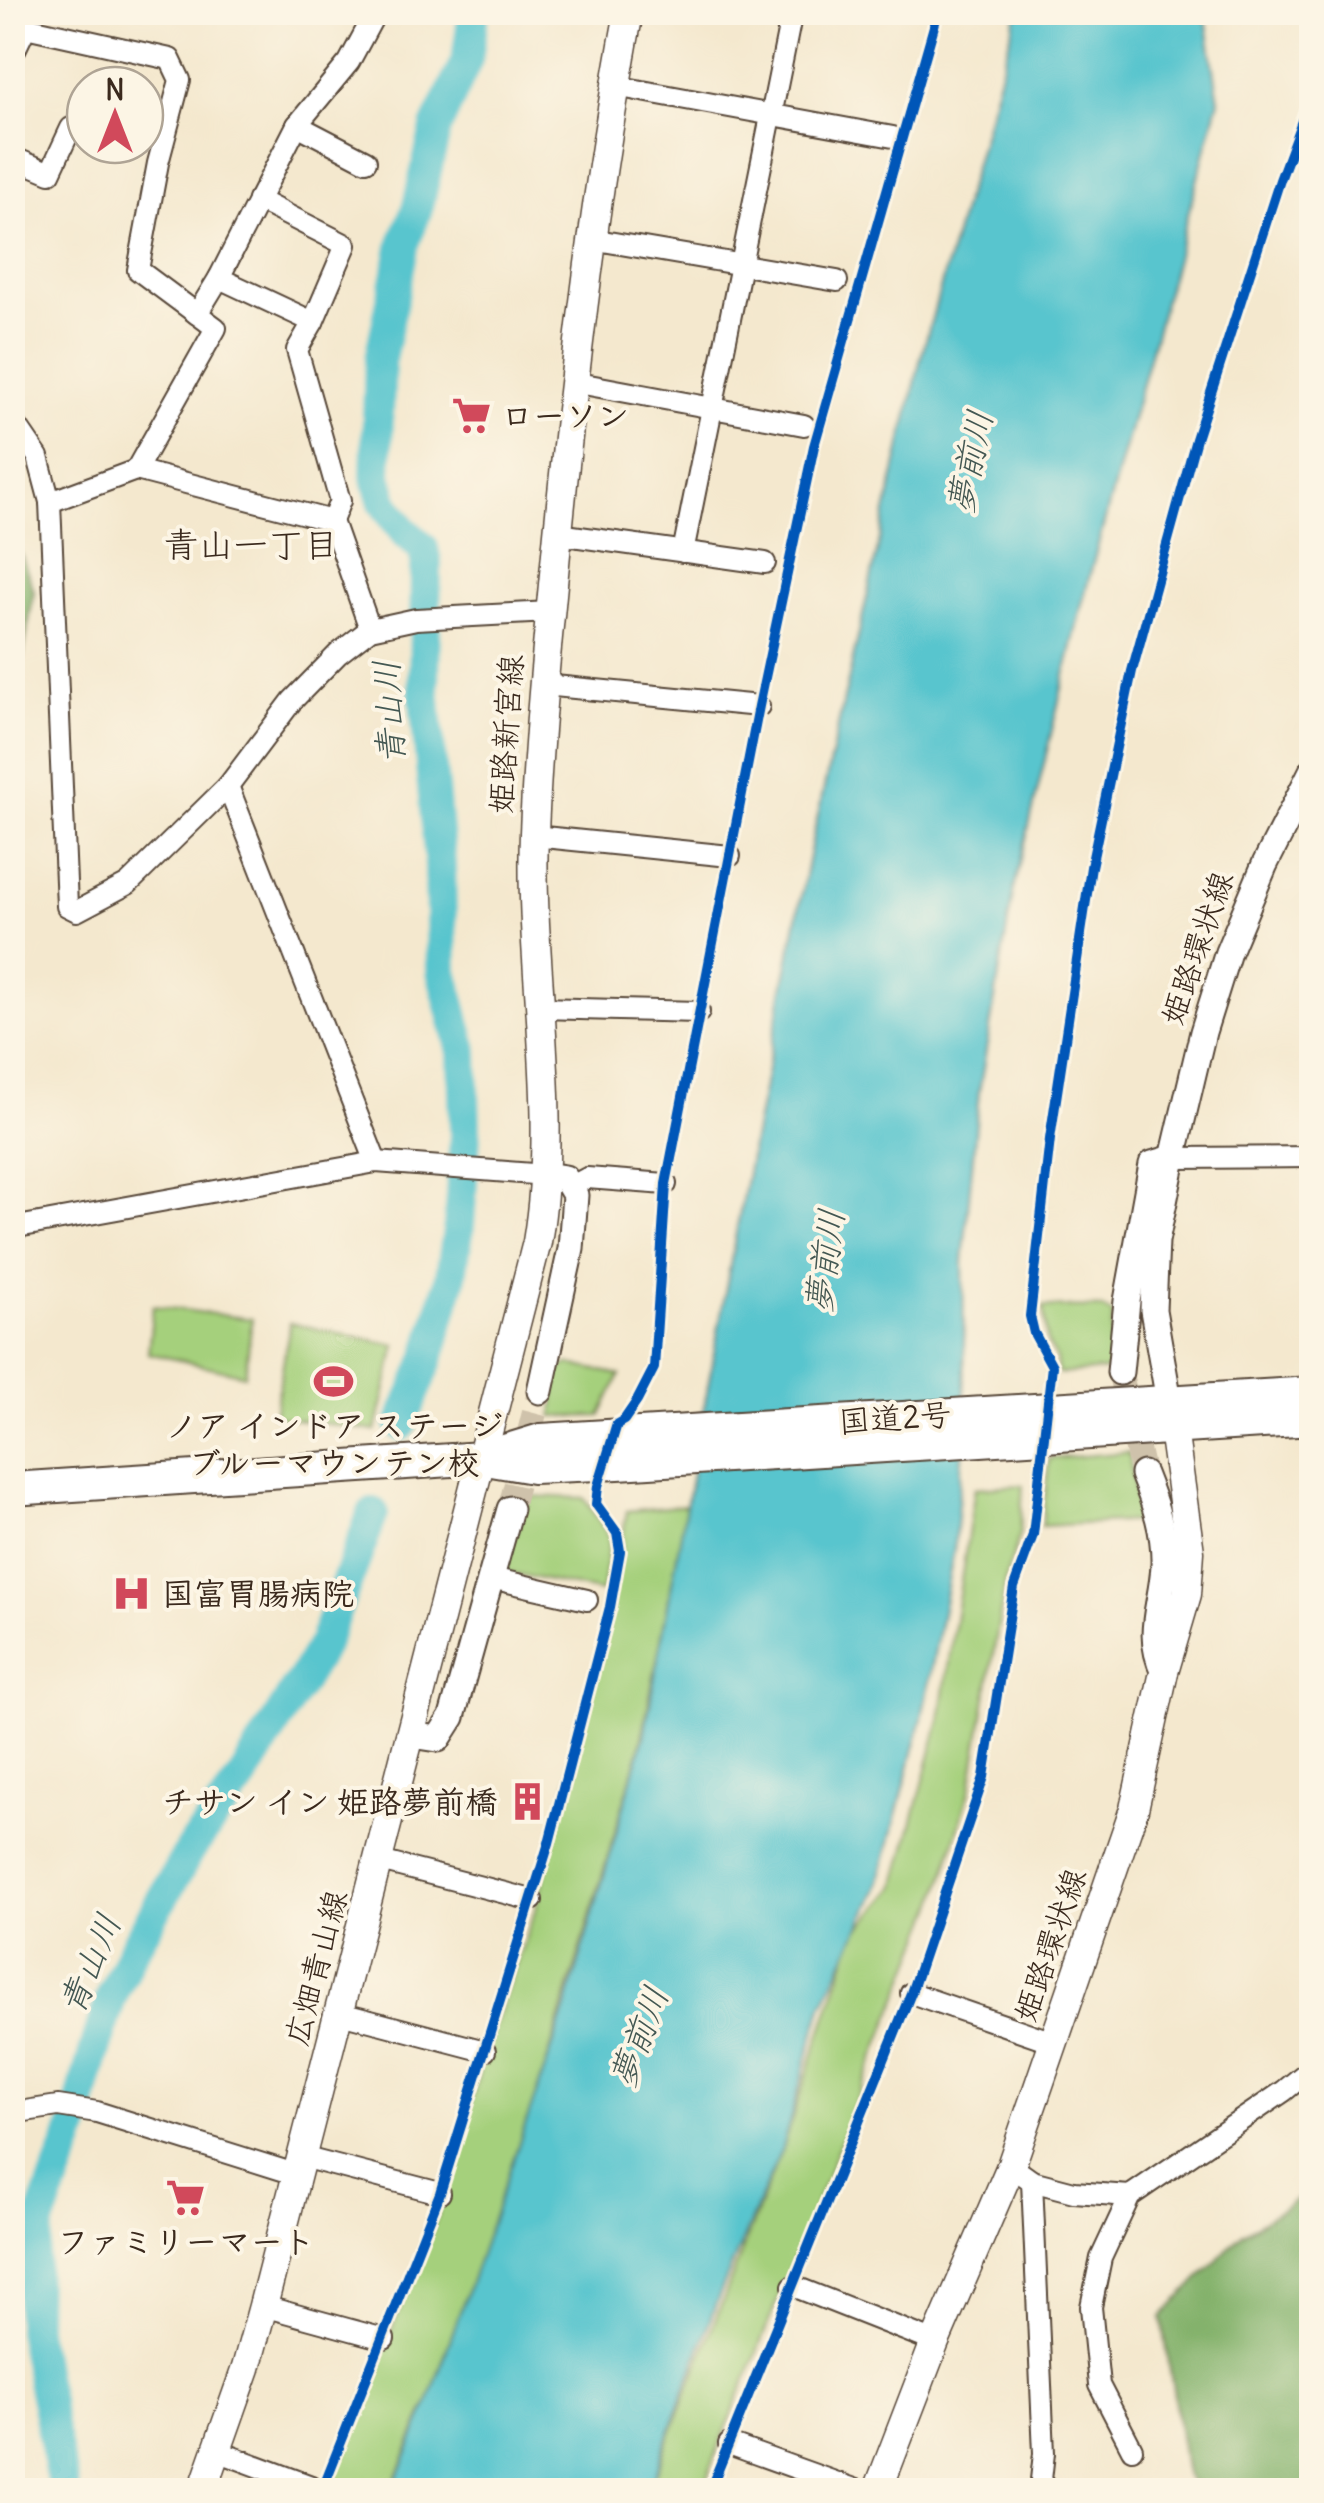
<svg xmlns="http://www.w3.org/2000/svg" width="1324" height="2503" font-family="Delius,'Klee One',sans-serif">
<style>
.green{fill:#a5d07c;stroke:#707d4d;stroke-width:2.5}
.forest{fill:#84b26c;stroke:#606e45;stroke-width:2.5}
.water{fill:#58c5ce;stroke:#4a7876;stroke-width:2.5}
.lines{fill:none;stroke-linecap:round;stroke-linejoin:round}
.river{stroke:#58c5ce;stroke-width:32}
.tertiary-tunnel{stroke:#cfc2ab;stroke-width:25;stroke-dasharray:25 12;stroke-linecap:butt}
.minor-casing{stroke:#574638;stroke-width:24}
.tertiary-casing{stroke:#574638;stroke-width:29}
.secondary-casing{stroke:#574638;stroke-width:31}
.trunk-casing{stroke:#574638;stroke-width:36}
.minor{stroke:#fff;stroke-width:20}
.tertiary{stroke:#fff;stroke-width:25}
.secondary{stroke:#fff;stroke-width:28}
.trunk{stroke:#fff;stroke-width:32}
.cycleway-casing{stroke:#fcf5e5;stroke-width:16}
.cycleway{stroke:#0057b8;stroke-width:10}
.labels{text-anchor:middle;stroke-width:8;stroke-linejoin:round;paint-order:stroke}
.poi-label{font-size:32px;font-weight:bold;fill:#3b2a1e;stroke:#fcf5e5;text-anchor:start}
.street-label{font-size:32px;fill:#3b2a1e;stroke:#fcf5e5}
.water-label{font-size:35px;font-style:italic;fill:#445853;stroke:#fcf5e5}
.neighbourhood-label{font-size:35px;fill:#3b2a1e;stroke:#fcf5e5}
</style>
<rect width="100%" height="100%" fill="#fcf5e5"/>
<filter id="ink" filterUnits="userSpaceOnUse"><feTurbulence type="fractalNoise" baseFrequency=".01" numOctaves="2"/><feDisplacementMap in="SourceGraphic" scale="20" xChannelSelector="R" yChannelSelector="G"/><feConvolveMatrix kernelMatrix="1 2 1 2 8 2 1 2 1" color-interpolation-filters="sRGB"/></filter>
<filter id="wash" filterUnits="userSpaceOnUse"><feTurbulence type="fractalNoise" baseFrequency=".0048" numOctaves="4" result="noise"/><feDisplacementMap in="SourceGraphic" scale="40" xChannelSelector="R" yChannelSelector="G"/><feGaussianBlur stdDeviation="2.25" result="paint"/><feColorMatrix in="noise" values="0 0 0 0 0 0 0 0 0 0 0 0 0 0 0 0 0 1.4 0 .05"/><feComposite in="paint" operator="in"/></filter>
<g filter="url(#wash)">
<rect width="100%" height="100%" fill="#f4e8ce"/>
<g class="green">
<path d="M 153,1306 L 252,1319 L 245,1375 L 148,1353 Z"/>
<path d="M 1043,1307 L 1102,1308 L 1113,1314 L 1108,1370 L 1058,1374 L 1056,1359 L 1047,1342 Z"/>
<path d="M 290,1323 L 396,1345 L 376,1431 L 274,1416 Z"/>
<path d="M 568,1364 L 620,1375 L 600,1416 L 553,1417 L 557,1371 Z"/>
<path d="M 1129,1452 L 1138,1521 L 1042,1526 L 1049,1459 Z"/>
<path d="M 1023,1485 L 1020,1535 L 1007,1573 L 971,1787 L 937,1900 L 702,2490 L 649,2490 L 782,2148 L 854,1935 L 895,1888 L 940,1720 L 975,1488 Z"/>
<path d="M 529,1496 L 584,1498 L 610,1537 L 602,1592 L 502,1571 Z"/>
<path d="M 687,1505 L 640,1748 L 542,2079 L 429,2401 L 391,2490 L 327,2490 L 443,2201 L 485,2051 L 537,1905 L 610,1607 L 627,1511 Z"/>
</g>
<g class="forest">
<path d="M 13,534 L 34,591 L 17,690 L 13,694 Z"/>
<path d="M 1311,2191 L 1311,2490 L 1197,2490 L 1186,2475 L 1162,2317 L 1242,2234 Z"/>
</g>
<path class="water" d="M 1017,13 L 1205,13 L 1219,100 L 1082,604 L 1013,893 L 979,1092 L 963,1262 L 965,1421 L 954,1550 L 922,1718 L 878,1888 L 822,2007 L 782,2148 L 718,2298 L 649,2490 L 392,2490 L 424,2415 L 565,2011 L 644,1736 L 753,1140 L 811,846 L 920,361 Z"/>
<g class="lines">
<g class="river">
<path d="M 401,1425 L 428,1360 L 450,1281 L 459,1225 L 465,1135 L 463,1052 L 442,971 L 440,864 L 424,688 L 426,562 L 423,548 L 403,530 L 384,503 L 376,476 L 380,359 L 404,243 L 418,206 L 436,128 L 467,59 L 474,12"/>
<path d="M 64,2490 L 32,2330 L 33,2255 L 40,2220 L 74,2131 L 87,2077 L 110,2000 L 130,1955 L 191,1848 L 242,1779 L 323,1644 L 373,1513"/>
</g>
</g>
</g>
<g filter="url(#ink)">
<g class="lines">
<g class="tertiary-tunnel">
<path d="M 1120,1372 L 1143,1474"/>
<path d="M 510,1509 L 540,1391"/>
</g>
<defs>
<g id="minor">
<path d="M 12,24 L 170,59 L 180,80 L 158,163 L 138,270 L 216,328 L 136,470"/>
<path d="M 12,56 L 26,27"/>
<path d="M 615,86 L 893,137"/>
<path d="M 297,125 L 366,161"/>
<path d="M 12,157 L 50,173 L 71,128"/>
<path d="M 591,239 L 837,281"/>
<path d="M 219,278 L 313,322 L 346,245 L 258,200"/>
<path d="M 197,314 L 219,278 L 297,125 L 349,62 L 376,12"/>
<path d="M 313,322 L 297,350 L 340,501 L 332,521"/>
<path d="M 573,382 L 804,425"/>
<path d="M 12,419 L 38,457 L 50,502 L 67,906 L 77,911 L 128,884 L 228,786 L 292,701 L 338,654 L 370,629 L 416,619 L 550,612"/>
<path d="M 50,502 L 136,470 L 332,521 L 370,629"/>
<path d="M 558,534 L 765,563"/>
<path d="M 683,552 L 792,12"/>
<path d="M 544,685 L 759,706"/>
<path d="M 228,786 L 376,1162"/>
<path d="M 534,836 L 730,856"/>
<path d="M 539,1008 L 699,1012"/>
<path d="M 1173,1158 L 1312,1157"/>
<path d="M 572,1186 L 587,1178 L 666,1184"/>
<path d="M 12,1228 L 376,1162 L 546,1175"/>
<path d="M 491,1578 L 587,1600"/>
<path d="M 380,1861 L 532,1900"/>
<path d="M 911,1993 L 1053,2042"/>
<path d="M 340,2013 L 485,2051"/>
<path d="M 12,2113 L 58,2106 L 97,2112 L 298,2175"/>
<path d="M 302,2157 L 440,2193"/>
<path d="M 1011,2166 L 1032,2181 L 1074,2192 L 1130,2196 L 1284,2091 L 1312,2068"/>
<path d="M 1032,2181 L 1044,2453 L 1041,2480 L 1048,2490"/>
<path d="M 1130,2196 L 1101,2258 L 1091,2307 L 1099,2385 L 1132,2449"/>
<path d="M 793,2286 L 935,2342"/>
<path d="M 263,2306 L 384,2339"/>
<path d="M 729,2444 L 857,2490"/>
<path d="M 217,2451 L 322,2490"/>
</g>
<g id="tertiary">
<path d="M 1120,1372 L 1127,1301 L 1152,1164 L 1173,1158"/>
<path d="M 540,1391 L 571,1249 L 575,1195 L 565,1178 L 546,1175"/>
<path d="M 1169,1401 L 1153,1310 L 1156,1241 L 1173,1158 L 1203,1032 L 1228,952 L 1265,864 L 1312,771"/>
<path d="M 1143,1474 C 1155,1504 1165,1532 1164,1565 C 1162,1606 1145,1632 1164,1672"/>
<path d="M 412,1735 L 438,1739 L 452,1717 L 510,1509"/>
</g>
<g id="secondary">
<path d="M 203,2490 L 246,2368 L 263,2306 L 537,1242 C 560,1106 529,970 534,833 C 538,730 549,626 559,523 C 576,352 597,182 629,12"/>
<path d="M 878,2490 L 935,2342 L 1011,2166 L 1134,1809 L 1164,1672 L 1187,1594 L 1190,1552 L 1170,1407"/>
</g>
<g id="trunk">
<path d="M 486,1459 L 533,1467 L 618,1463 L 1312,1419"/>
<path d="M 12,1489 L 482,1458 L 541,1440 L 1312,1393"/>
</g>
</defs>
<use href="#minor" class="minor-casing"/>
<use href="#tertiary" class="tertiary-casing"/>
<use href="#secondary" class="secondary-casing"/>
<use href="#trunk" class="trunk-casing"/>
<use href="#minor" class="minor"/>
<use href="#tertiary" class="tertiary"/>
<use href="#secondary" class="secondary"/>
<use href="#trunk" class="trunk"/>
<defs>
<g id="cycleway">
<path d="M 322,2490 L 440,2193 L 549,1843 L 610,1607 L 620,1551 L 617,1533 L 596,1504 L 598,1486 L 617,1424 L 624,1420 L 637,1401 L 654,1368 L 666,1184 L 759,706 L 814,446 L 938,12"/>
<path d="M 710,2490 L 911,1993 L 984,1777 L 1014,1587 L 1033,1535 L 1050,1383 L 1052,1366 L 1034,1333 L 1030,1316 L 1050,1139 L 1091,867 L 1132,671 L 1196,439 L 1280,180 L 1312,94"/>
</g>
</defs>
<use href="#cycleway" class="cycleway-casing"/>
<use href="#cycleway" class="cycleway"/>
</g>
</g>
<defs>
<symbol id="supermarket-bare" viewBox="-9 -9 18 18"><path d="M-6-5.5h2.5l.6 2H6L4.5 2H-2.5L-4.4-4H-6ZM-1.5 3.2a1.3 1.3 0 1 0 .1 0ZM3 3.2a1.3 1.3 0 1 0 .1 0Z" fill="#d1495b" stroke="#fcf5e5" stroke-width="2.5" paint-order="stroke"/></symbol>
<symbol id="stadium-bare" viewBox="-9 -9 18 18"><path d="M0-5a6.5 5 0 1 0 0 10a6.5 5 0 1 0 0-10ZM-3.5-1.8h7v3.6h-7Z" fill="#d1495b" stroke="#fcf5e5" stroke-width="2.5" paint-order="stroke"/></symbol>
<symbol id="hospital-bare" viewBox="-9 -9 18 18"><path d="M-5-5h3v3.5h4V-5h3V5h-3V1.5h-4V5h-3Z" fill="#d1495b" stroke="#fcf5e5" stroke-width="2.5" paint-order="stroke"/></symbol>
<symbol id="building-bare" viewBox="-9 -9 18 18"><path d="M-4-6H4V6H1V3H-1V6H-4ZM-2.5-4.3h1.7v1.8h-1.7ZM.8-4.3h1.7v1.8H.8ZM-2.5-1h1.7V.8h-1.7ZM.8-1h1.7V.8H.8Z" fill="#d1495b" stroke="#fcf5e5" stroke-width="2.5" paint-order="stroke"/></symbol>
</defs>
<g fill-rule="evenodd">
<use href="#supermarket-bare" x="444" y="388" width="55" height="55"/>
<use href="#stadium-bare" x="306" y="1354" width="55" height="55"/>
<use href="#hospital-bare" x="104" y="1566" width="55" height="55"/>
<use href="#building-bare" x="500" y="1774" width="55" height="55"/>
<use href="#supermarket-bare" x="158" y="2170" width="55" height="55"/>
</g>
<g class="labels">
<g class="poi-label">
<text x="501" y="427">ローソン</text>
<text x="334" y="1437" text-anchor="middle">ノア インドア ステージ<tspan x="334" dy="37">ブルーマウンテン校</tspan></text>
<text x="162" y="1605">国富胃腸病院</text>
<text x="497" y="1813" text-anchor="end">チサン イン 姫路夢前橋</text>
<text x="186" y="2253" text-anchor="middle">ファミリーマート</text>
</g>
<g class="street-label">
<text transform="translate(506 734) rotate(-86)" y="11">姫路新宮線</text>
<text transform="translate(1197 948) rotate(-71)" y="11">姫路環状線</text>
<text transform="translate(895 1418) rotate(-4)" y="11">国道2号</text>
<text transform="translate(1050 1945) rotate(-71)" y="11">姫路環状線</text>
<text transform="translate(316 1968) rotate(-75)" y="11">広畑青山線</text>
</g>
<g class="water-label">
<text transform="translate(970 462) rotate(-78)" y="12">夢前川</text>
<text transform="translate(389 712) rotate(-93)" y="12">青山川</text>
<text transform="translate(825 1261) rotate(-82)" y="12">夢前川</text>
<text transform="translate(90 1964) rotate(-67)" y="12">青山川</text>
<text transform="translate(639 2037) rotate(-69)" y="12">夢前川</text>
</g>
<g class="neighbourhood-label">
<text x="251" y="557">青山一丁目</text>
</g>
</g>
<rect width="1324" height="2503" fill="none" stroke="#fcf5e5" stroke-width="50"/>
<g transform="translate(115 115)"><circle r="48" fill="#fcf5e5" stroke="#afa495" stroke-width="2.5"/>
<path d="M0-8L18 38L0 25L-18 38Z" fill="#d1495b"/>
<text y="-15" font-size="28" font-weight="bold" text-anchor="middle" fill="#3b2a1e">N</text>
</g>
</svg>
